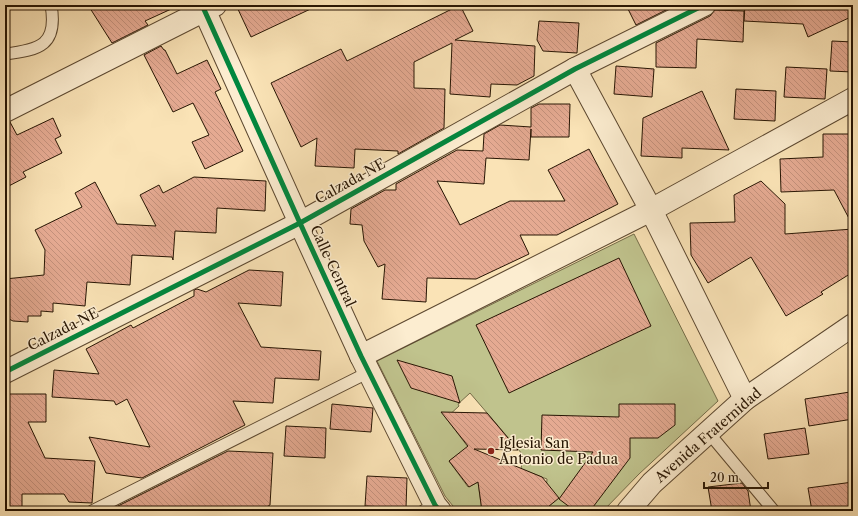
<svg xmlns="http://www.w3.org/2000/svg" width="858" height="516" font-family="'Libre Caslon Text',serif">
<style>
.garden{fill:#c0c38d;stroke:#746c48}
.building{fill:url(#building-back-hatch);stroke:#271503}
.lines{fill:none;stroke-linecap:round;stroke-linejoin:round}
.service-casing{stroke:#5c4830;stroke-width:13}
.minor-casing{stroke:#5c4830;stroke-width:24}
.service{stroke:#fcedd0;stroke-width:11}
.minor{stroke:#fcedd0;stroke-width:22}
.cycleway-casing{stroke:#fcedd0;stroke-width:8}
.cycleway{stroke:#00873e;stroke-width:5}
.poi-dot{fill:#8f2418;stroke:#fcedd0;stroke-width:1.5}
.labels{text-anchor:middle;stroke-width:3;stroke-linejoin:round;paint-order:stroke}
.street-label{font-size:14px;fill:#271503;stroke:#fcedd0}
.poi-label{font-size:14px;fill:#271503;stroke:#fcedd0;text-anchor:start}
</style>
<defs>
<pattern id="building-back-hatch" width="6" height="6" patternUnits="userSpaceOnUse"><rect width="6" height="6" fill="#e5aa92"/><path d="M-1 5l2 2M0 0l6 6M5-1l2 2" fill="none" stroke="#c4917c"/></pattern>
</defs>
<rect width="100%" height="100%" fill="#fae3b6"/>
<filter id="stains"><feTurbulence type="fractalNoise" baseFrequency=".005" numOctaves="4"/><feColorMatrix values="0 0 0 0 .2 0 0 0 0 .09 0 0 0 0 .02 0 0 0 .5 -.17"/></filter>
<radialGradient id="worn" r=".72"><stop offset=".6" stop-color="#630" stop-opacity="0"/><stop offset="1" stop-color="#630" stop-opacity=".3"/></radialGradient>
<path class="garden" d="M 634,234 L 718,401 L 639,474 L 603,511 L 543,511 L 545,509 L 547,479 L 521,469 L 523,455 L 470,393 L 458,404 L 459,406 L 446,418 L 468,447 L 449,461 L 468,487 L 478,482 L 482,511 L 457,511 L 445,496 L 377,361 Z"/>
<g class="building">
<path d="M 88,5 L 180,5 L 145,21 L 148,25 L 112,43 Z"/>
<path d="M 236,5 L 319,5 L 251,37 Z"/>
<path d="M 460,5 L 473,31 L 455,40 L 535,46 L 534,76 L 517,85 L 491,84 L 490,97 L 450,94 L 452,43 L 414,62 L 414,88 L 445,89 L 444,128 L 398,154 L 398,151 L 355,149 L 354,168 L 315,166 L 317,138 L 301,147 L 271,83 L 341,49 L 347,61 Z"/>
<path d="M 626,5 L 676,5 L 636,25 Z"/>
<path d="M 745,5 L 853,5 L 853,16 L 808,37 L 803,24 L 744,21 Z"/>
<path d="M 715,10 L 744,11 L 743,42 L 697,39 L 696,68 L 656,67 L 656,43 L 710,16 Z"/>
<path d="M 539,21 L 579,23 L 577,53 L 543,51 L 537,40 Z"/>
<path d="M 832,41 L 853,42 L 853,72 L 830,71 Z"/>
<path d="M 161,46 L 164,50 L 165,50 L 177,74 L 207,60 L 221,89 L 215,92 L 243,151 L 205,169 L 192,142 L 209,135 L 193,103 L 173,112 L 144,55 Z"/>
<path d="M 616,66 L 654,69 L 652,97 L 614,94 Z"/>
<path d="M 786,67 L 827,69 L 825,99 L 784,97 Z"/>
<path d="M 736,89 L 776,91 L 775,121 L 734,119 Z"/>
<path d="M 702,91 L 729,150 L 682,148 L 682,158 L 641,156 L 643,118 Z"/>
<path d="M 539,104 L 570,104 L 569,137 L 531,137 L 531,129 L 529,160 L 486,158 L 484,184 L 437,181 L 460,225 L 510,201 L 565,201 L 548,170 L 589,149 L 618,204 L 557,235 L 520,235 L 529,254 L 476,279 L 427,278 L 426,302 L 382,299 L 385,264 L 378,267 L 364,241 L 362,225 L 350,224 L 351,209 L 385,190 L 396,190 L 396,184 L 457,150 L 483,151 L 484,134 L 500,125 L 531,127 L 531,108 Z"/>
<path d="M 53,118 L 61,136 L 55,139 L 62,153 L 23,172 L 26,177 L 5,188 L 5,123 L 10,122 L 17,135 Z"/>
<path d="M 823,134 L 853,134 L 853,226 L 834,190 L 781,192 L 780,159 L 823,157 Z"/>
<path d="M 194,177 L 266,181 L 265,211 L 217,208 L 216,233 L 175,231 L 173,260 L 172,257 L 132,255 L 130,285 L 87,282 L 85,306 L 53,303 L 53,312 L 41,311 L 41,316 L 28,316 L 28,322 L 13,321 L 5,317 L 5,279 L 44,275 L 45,250 L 35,230 L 82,207 L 75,193 L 95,182 L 117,224 L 156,226 L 140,195 L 159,185 L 163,193 Z"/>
<path d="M 761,181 L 785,204 L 785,234 L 853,229 L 853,272 L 821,292 L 823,294 L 786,316 L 751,257 L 708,283 L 691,255 L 690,223 L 735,222 L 734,195 Z"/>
<path d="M 619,258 L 651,326 L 509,393 L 476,325 Z"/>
<path d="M 249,270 L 283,272 L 281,306 L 238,303 L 261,347 L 321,351 L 319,380 L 275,378 L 273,403 L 233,401 L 245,425 L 142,478 L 106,473 L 89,437 L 150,447 L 127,399 L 116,405 L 114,401 L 52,397 L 54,370 L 99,374 L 86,349 L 131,325 L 133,328 L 194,296 L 194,290 L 197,289 L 206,292 Z"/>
<path d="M 397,360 L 452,376 L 460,403 L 411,388 Z"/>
<path d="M 850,392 L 853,419 L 809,426 L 805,399 Z"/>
<path d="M 5,394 L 46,394 L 46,422 L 28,422 L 45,458 L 95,461 L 92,503 L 69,502 L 64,494 L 22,494 L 22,511 L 5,511 Z"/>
<path d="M 332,404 L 373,408 L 371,432 L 330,429 Z"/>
<path d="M 619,404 L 675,404 L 675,425 L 658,438 L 630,438 L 630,458 L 590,511 L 575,511 L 559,499 L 593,452 L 541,450 L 542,415 L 619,417 Z"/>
<path d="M 441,412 L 487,413 L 518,450 L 474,449 L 542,477 L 559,498 L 543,511 L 482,511 L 478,482 L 469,487 L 449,461 L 468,446 Z"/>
<path d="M 286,426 L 326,428 L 325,458 L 284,456 Z"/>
<path d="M 805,428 L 809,454 L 768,459 L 764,434 Z"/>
<path d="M 228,451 L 273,453 L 270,505 L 259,511 L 108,511 Z"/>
<path d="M 367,476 L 407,478 L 406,508 L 365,506 Z"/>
<path d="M 853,482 L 853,510 L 844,511 L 812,511 L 808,488 Z"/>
<path d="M 742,483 L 748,491 L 751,511 L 712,511 L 708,487 Z"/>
</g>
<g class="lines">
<defs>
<g id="service">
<path d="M 5,54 C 40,50 58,45 51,5"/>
<path d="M 708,432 L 774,511"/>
<path d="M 92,511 L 369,372"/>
<path d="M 423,511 L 435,505"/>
</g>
<g id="minor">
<path d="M 202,5 L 300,223 L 361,356 L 435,505 L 440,511"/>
<path d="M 575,69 L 651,210 L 745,399"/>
<path d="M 5,111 L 215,5"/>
<path d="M 361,356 L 651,210 L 853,99"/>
<path d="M 5,372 L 300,223 L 575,69 L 704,5"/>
<path d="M 628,511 L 652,483 L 745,399 L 853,325"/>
</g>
</defs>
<use href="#service" class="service-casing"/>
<use href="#minor" class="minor-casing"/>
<use href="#service" class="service"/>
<use href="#minor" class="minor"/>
<defs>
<g id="cycleway">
<path d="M 202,5 L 300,223 L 361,356 L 435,505 L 440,511"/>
<path d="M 5,372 L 300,223 L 575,69 L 704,5"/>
</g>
</defs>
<use href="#cycleway" class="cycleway-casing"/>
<use href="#cycleway" class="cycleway"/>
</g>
<circle class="poi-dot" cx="491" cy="451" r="4"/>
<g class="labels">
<g class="street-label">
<text transform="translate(350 181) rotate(-29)" y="5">Calzada NE</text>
<text transform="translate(333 266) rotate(65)" y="5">Calle Central</text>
<text transform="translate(63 329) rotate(-27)" y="5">Calzada NE</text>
<text transform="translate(708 435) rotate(-41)" y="5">Avenida Fraternidad</text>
</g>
<g class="poi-label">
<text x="499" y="448">Iglesia San<tspan x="499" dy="16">Antonio de Padua</tspan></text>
</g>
</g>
<rect width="858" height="516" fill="none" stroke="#fae3b6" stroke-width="20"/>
<rect x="6" y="6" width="846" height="504" fill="none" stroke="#271503" stroke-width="2"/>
<rect x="10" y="10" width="838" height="496" fill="none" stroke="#271503"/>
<path d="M704 482v6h64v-6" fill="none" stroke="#271503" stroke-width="2"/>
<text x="710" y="482" font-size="12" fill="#271503" stroke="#fcedd0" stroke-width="3" paint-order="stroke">20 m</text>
<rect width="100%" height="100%" filter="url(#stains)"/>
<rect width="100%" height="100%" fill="url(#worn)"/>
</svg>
